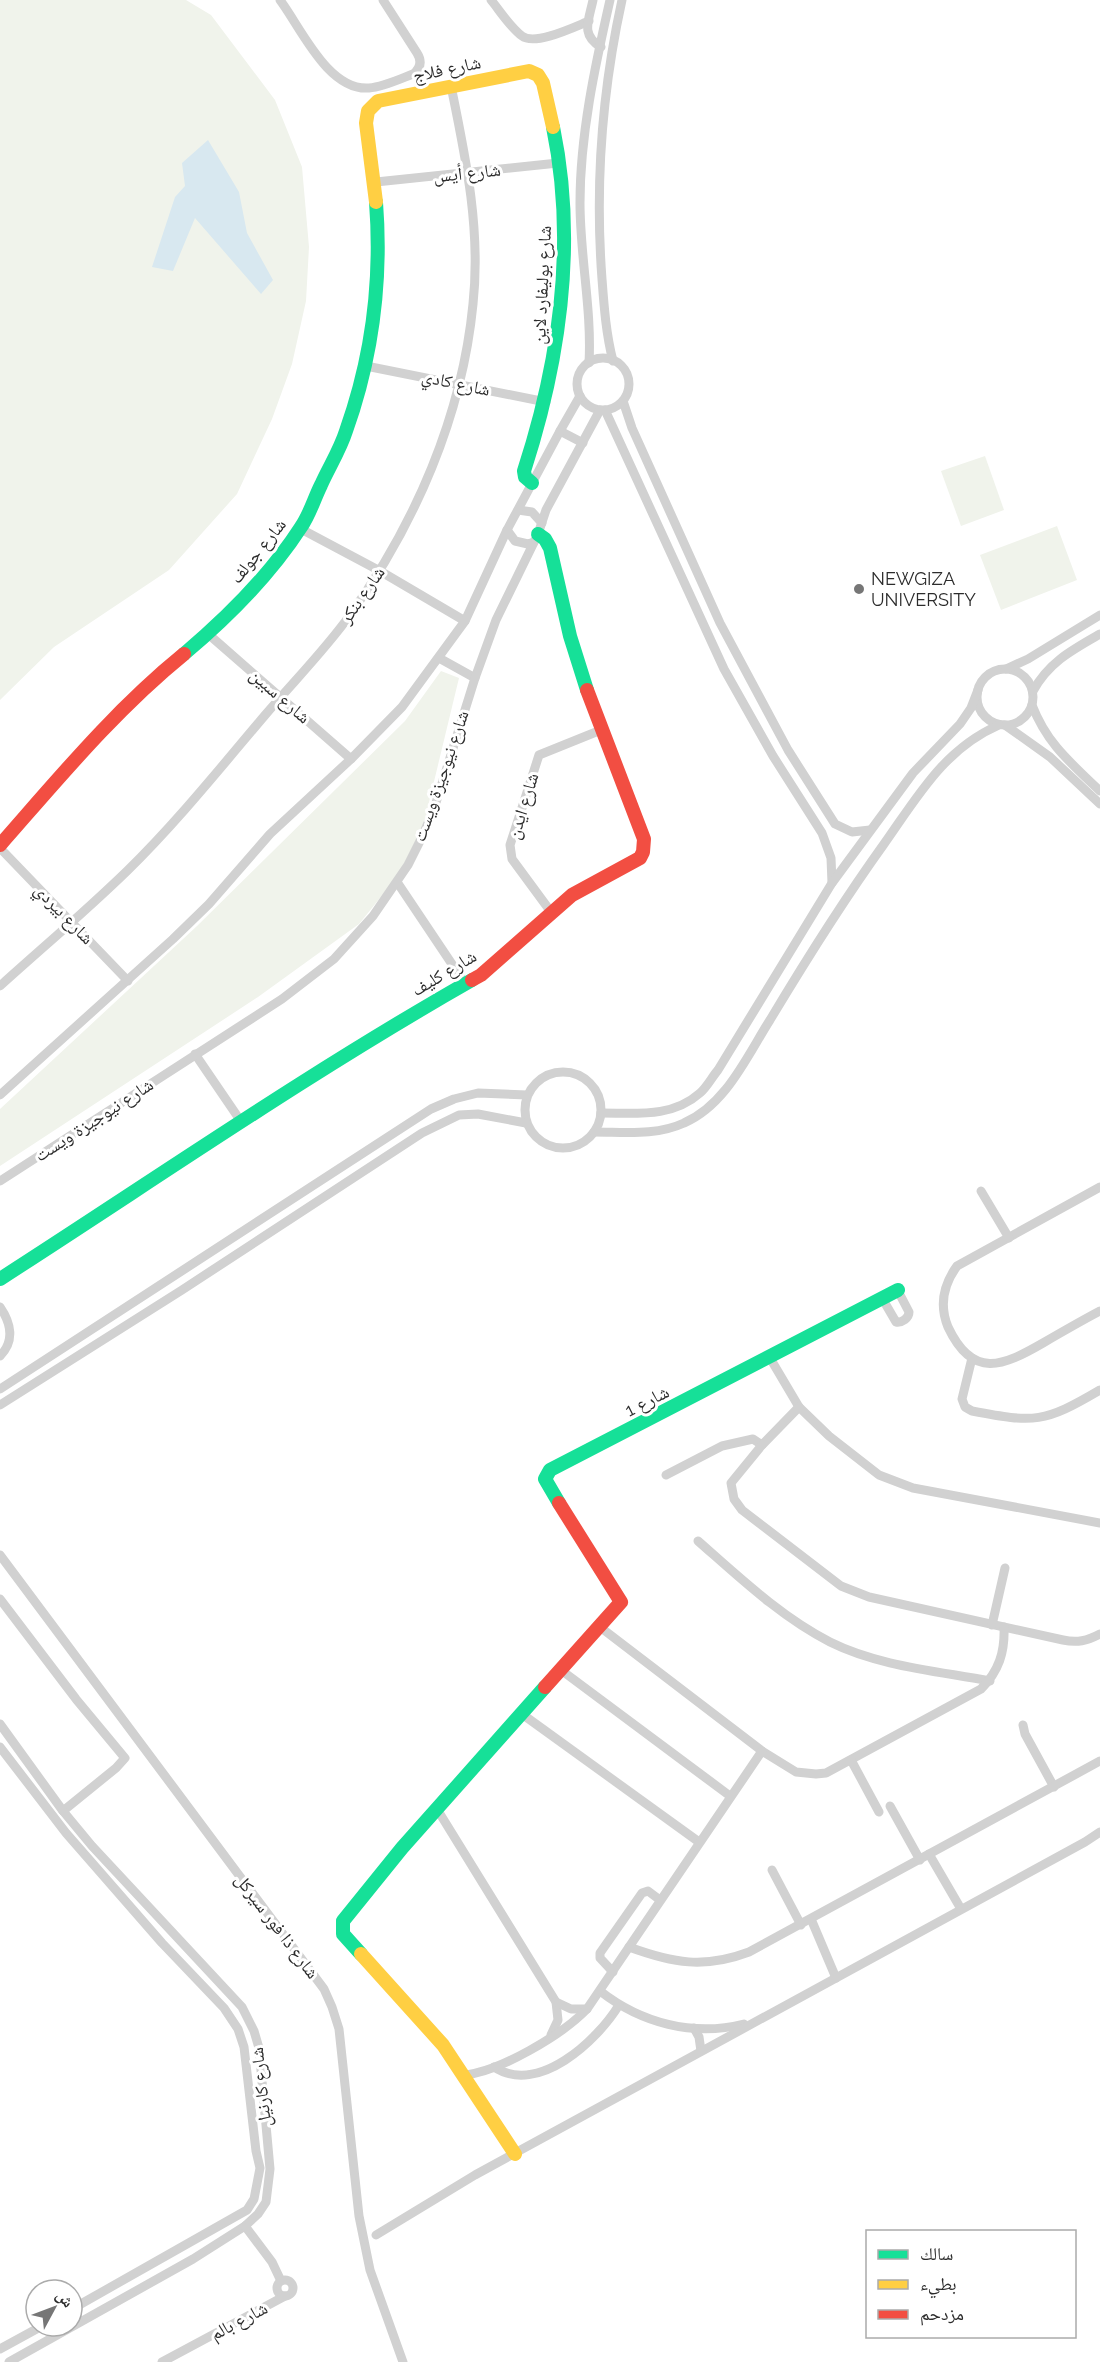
<svg xmlns="http://www.w3.org/2000/svg" width="1100" height="2362" font-family="Raleway,'Noto Naskh Arabic',sans-serif">
<style>
.green{fill:#f0f3eb}
.water{fill:#d8e8f0}
.lines{fill:none;stroke-linecap:round;stroke-linejoin:round}
.street{stroke:#d1d1d1;stroke-width:9}
.fast{stroke:#16e098;stroke-width:14}
.slow{stroke:#ffcf43;stroke-width:14}
.jam{stroke:#f24e42;stroke-width:14}
.poi-dot{fill:#767676;stroke:#fff;stroke-width:2}
.labels{text-anchor:middle;stroke-width:6;stroke-linejoin:round;paint-order:stroke}
.street-label{font-size:18px;fill:#2c2c2c;stroke:#fff}
.poi-label{font-size:18px;fill:#2c2c2c;stroke:#fff;text-anchor:start}
</style>
<rect width="100%" height="100%" fill="#fff"/>
<g class="green">
<path d="M 0,0 L 186,0 L 211,15 L 275,100 L 302,167 L 309,247 L 306,301 L 292,364 L 272,419 L 237,494 L 169,570 L 54,647 L 0,700 Z"/>
<path d="M 985,456 L 1004,510 L 961,526 L 941,471 Z"/>
<path d="M 1057,526 L 1077,580 L 1001,610 L 980,555 Z"/>
<path d="M 441,671 L 459,678 L 417,852 L 359,924 L 258,997 L 0,1166 L 0,1109 L 197,926 L 405,721 Z"/>
</g>
<path class="water" d="M 208,140 L 239,192 L 247,233 L 273,280 L 261,294 L 195,218 L 173,271 L 152,267 L 175,197 L 185,186 L 182,163 Z"/>
<g class="lines">
<g class="street">
<path d="M 280,0 C 301,28 328,91 369,88 C 383,87 400,79 413,74 C 421,68 422,61 417,53 L 383,0"/>
<path d="M 491,0 C 500,11 510,27 522,36 C 535,46 574,27 589,21"/>
<path d="M 593,0 C 589,20 580,35 601,47"/>
<path d="M 376,182 L 558,163"/>
<circle cx="603" cy="384" r="26"/>
<path d="M 613,361 C 606,334 604,306 602,279 C 595,186 602,91 622,0"/>
<path d="M 589,363 C 592,310 580,257 580,203 C 580,135 595,66 610,0"/>
<path d="M 366,366 L 546,402"/>
<path d="M 623,401 L 632,428 L 720,623 L 788,750 L 835,824 L 852,832 L 870,830"/>
<path d="M 605,410 L 724,669 L 773,756 L 822,833 L 831,858 L 832,883"/>
<path d="M 560,431 L 583,443"/>
<path d="M 518,510 L 532,512 L 542,523"/>
<path d="M 301,529 L 380,571 L 465,621"/>
<path d="M 507,530 L 515,541 L 528,544 L 534,542"/>
<path d="M 207,633 L 351,759"/>
<path d="M 439,658 L 475,678"/>
<circle cx="1005" cy="697" r="28"/>
<path d="M 1006,669 L 1028,659 L 1100,615"/>
<path d="M 1033,691 C 1049,662 1072,650 1100,634"/>
<path d="M 1032,705 C 1047,744 1071,763 1100,791"/>
<path d="M 1005,725 L 1050,757 L 1100,804"/>
<path d="M 0,848 L 128,981"/>
<path d="M 397,882 L 466,985"/>
<path d="M 551,912 L 512,859 L 510,845 L 539,755 L 601,730"/>
<path d="M 0,986 C 42,948 86,911 127,871 C 177,822 221,767 266,714 C 294,681 325,650 350,615 C 415,524 462,417 473,304 C 481,230 466,159 451,86"/>
<path d="M 195,1054 L 240,1120"/>
<circle cx="563" cy="1110" r="38"/>
<path d="M 0,1095 L 173,939 L 209,904 L 270,834 L 351,759 L 402,707 L 465,621 L 507,530 L 560,431 L 580,396"/>
<path d="M 601,1113 C 636,1113 672,1118 700,1093 C 707,1087 712,1077 718,1070 L 832,883 L 913,773 L 960,724 L 971,708 L 978,690"/>
<path d="M 594,1132 C 625,1132 656,1136 684,1123 C 726,1105 747,1056 770,1020 C 806,960 843,901 884,844 C 918,796 944,749 999,725"/>
<path d="M 0,1181 L 282,999 L 334,959 L 373,916 L 408,865 L 422,837 L 434,809 L 475,678 L 496,620 L 538,534 L 546,510 L 600,410"/>
<path d="M 1100,1187 L 957,1266 C 944,1284 939,1305 948,1327 C 973,1380 1003,1366 1043,1343 C 1062,1332 1081,1321 1100,1311"/>
<path d="M 981,1191 L 1009,1238"/>
<path d="M 882,1298 L 896,1322 C 902,1323 909,1318 909,1312 L 897,1289"/>
<path d="M 0,1307 C 11,1323 15,1341 0,1356"/>
<path d="M 770,1358 L 799,1407"/>
<path d="M 972,1358 L 962,1399 L 965,1407 L 972,1411 C 1035,1423 1044,1423 1100,1390"/>
<path d="M 0,1389 L 431,1109 L 454,1099 L 478,1093 L 527,1095"/>
<path d="M 0,1405 L 182,1290 L 422,1133 L 459,1115 L 478,1114 L 526,1123"/>
<path d="M 666,1475 L 722,1446 L 753,1439 L 762,1445"/>
<path d="M 1100,1523 L 913,1488 L 879,1475 L 829,1436 L 799,1407 L 762,1445 L 731,1483 L 734,1499 L 742,1510 L 841,1586 L 869,1597 L 1063,1640 C 1077,1643 1087,1641 1100,1634"/>
<path d="M 698,1541 C 739,1577 781,1617 830,1642 C 878,1666 937,1671 990,1681"/>
<path d="M 0,1555 L 324,1989 L 332,2007 L 339,2029 L 359,2216 L 370,2270 L 403,2362"/>
<path d="M 0,1599 L 76,1699 L 125,1758 L 116,1768 L 63,1811"/>
<path d="M 992,1625 L 1005,1568"/>
<path d="M 600,1627 L 762,1751 L 796,1772 L 816,1774 L 826,1773 L 981,1689 C 999,1671 1005,1652 1004,1627"/>
<path d="M 561,1670 L 730,1796"/>
<path d="M 522,1714 L 699,1842"/>
<path d="M 0,1724 L 63,1811 L 92,1846 L 242,2007 L 254,2031 L 259,2048 L 270,2169 L 266,2202 L 258,2214 L 245,2226 L 193,2259 L 9,2362"/>
<path d="M 1023,1725 L 1025,1734 L 1054,1787"/>
<path d="M 0,1747 L 66,1833 L 162,1943 L 224,2008 L 238,2029 L 244,2047 L 256,2151 L 260,2168 L 254,2199 L 247,2210 L 72,2309"/>
<path d="M 851,1760 L 879,1812"/>
<path d="M 890,1806 L 920,1860"/>
<path d="M 437,1809 L 556,2002 L 558,2020 L 551,2035"/>
<path d="M 929,1854 L 961,1909"/>
<path d="M 772,1870 L 801,1925"/>
<path d="M 811,1919 L 836,1978"/>
<path d="M 629,1947 C 673,1963 704,1969 749,1952 L 1100,1761"/>
<path d="M 613,1972 L 600,1958 L 600,1953 L 642,1893 L 648,1891 L 660,1900"/>
<path d="M 600,1991 C 641,2023 693,2037 744,2024"/>
<path d="M 556,2002 L 571,2009 L 587,2009"/>
<path d="M 694,2028 L 699,2037 L 701,2051"/>
<path d="M 494,2067 C 538,2096 597,2041 619,2005"/>
<path d="M 464,2075 C 499,2072 562,2035 587,2009 L 762,1751"/>
<path d="M 245,2226 L 272,2262 L 281,2281"/>
<path d="M 376,2235 L 475,2175 L 1085,1842 L 1100,1832"/>
<circle cx="285" cy="2288" r="8"/>
<path d="M 0,2349 L 42,2326"/>
<path d="M 162,2362 L 285,2296"/>
</g>
<g class="fast">
<path d="M 532,483 L 525,477 L 524,471 C 560,360 577,243 553,127"/>
<path d="M 538,534 L 545,539 L 550,548 L 570,636 L 587,690"/>
<path d="M 184,654 C 228,617 270,575 301,527 C 310,514 314,499 321,485 C 329,467 340,450 346,431 C 372,358 382,280 376,202"/>
<path d="M 0,1279 C 157,1178 310,1072 472,980"/>
<path d="M 559,1503 L 545,1479 L 550,1470 L 898,1290"/>
<path d="M 361,1954 L 343,1934 L 343,1921 L 402,1848 L 545,1687"/>
</g>
<g class="slow">
<path d="M 376,202 L 366,123 L 368,111 L 378,101 L 529,71 L 538,75 L 543,83 L 553,127"/>
<path d="M 361,1954 L 443,2045 L 515,2154"/>
</g>
<g class="jam">
<path d="M 0,845 C 59,778 115,710 184,654"/>
<path d="M 472,980 L 481,975 L 572,895 L 640,858 L 643,852 L 644,839 L 587,690"/>
<path d="M 545,1687 L 621,1602 L 559,1503"/>
</g>
</g>
<circle class="poi-dot" cx="859" cy="589" r="6"/>
<g class="labels">
<g class="street-label">
<text transform="translate(447 69) rotate(-12)" y="6">شارع فلاج</text>
<text transform="translate(467 173) rotate(-6)" y="6">شارع أيس</text>
<text transform="translate(542 285) rotate(-87)" y="6">شارع بوليفارد لاين</text>
<text transform="translate(456 383) rotate(12)" y="6">شارع كادي</text>
<text transform="translate(258 551) rotate(-51)" y="6">شارع جولف</text>
<text transform="translate(362 595) rotate(-55)" y="6">شارع بنكر</text>
<text transform="translate(280 696) rotate(41)" y="6">شارع سبين</text>
<text transform="translate(441 776) rotate(-71)" y="6">شارع نيوجيزة ويست</text>
<text transform="translate(523 806) rotate(-73)" y="6">شارع ايدن</text>
<text transform="translate(64 914) rotate(46)" y="6">شارع بيردي</text>
<text transform="translate(444 973) rotate(-31)" y="6">شارع كليف</text>
<text transform="translate(94 1120) rotate(-33)" y="6">شارع نيوجيزة ويست</text>
<text transform="translate(647 1401) rotate(-27)" y="6">شارع 1</text>
<text transform="translate(277 1926) rotate(53)" y="6">شارع ذا فور سيركل</text>
<text transform="translate(261 2087) rotate(-96)" y="6">شارع كارنيل</text>
<text transform="translate(239 2321) rotate(-28)" y="6">شارع بالم</text>
</g>
<g class="poi-label">
<text x="871" y="585">NEWGIZA<tspan x="871" dy="21">UNIVERSITY</tspan></text>
</g>
</g>
<rect x="866" y="2230" width="210" height="108" fill="#ffffff" stroke="#ababab" stroke-width="1.5"/>
<rect x="878" y="2250" width="30" height="9" fill="#16e098" stroke="#ababab" stroke-width="1.5"/>
<text x="920" y="2260" font-size="18" fill="#2c2c2c">سالك</text>
<rect x="878" y="2280" width="30" height="9" fill="#ffcf43" stroke="#ababab" stroke-width="1.5"/>
<text x="920" y="2290" font-size="18" fill="#2c2c2c">بطيء</text>
<rect x="878" y="2310" width="30" height="9" fill="#f24e42" stroke="#ababab" stroke-width="1.5"/>
<text x="920" y="2320" font-size="18" fill="#2c2c2c">مزدحم</text>
<g transform="translate(54 2308) rotate(49)"><circle r="28" fill="#ffffff" stroke="#ababab" stroke-width="1.5"/>
<path d="M0-4.5L10 22L0 15L-10 22Z" fill="#767676"/>
<text y="-9" font-size="16" font-weight="bold" text-anchor="middle" fill="#2c2c2c">ش</text>
</g>
</svg>
